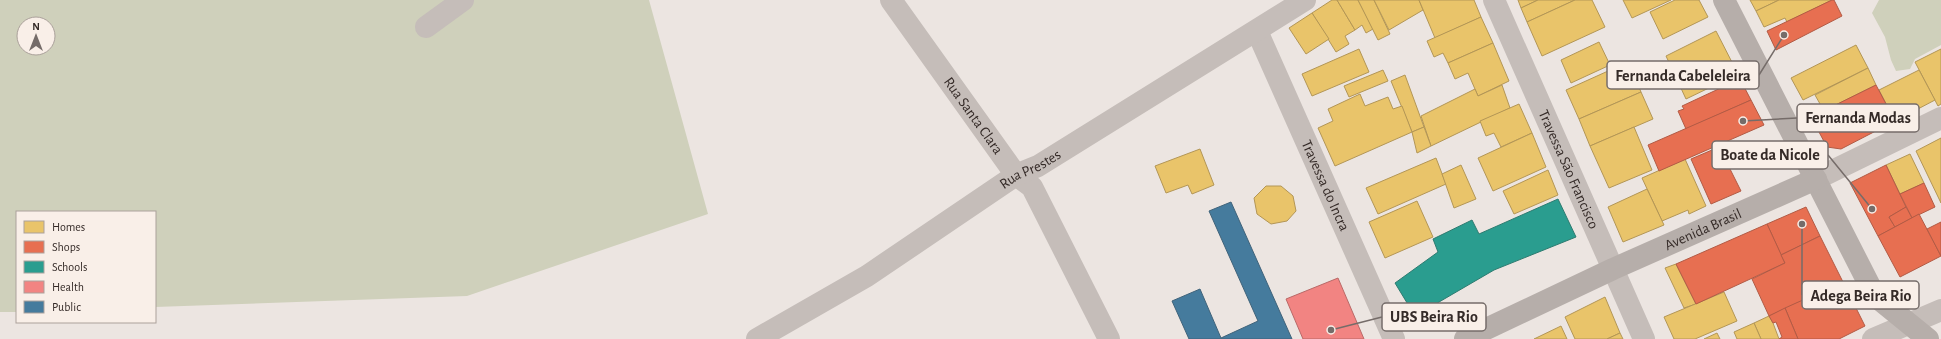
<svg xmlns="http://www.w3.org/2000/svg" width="1941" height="339" font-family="'Alegreya Sans',sans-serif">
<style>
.green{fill:#cfd0bb;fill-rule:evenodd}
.homes{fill:#e9c46a;stroke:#b39656}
.shops{fill:#e76f51;stroke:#b25b45}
.schools{fill:#2a9d8f;stroke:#2d7b70}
.health{fill:#f28482;stroke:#b96967}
.public{fill:#457b9d;stroke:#40637a}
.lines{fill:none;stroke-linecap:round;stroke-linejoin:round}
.street{stroke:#c5bdb9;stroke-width:22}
.secondary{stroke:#b6aeaa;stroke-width:22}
.labels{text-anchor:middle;stroke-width:4;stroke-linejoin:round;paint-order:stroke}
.street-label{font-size:15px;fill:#352b28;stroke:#f9efe8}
.leader{fill:none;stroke:#756c69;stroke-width:1.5}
.callout-dot{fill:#756c69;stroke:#f9efe8;stroke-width:1.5}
.callout{fill:#f9efe8;stroke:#756c69;stroke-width:1.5}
.callout-label{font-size:16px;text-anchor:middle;font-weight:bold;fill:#352b28}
</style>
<rect width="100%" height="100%" fill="#ece5e1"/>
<g class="green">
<path d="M 0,0 L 649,0 L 708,214 L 467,296 L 155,307 L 155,212 L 17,212 L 17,312 L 0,312 ZM 24,24 L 48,24 L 48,48 L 24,48 Z"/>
<path d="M 1879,0 L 1941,0 L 1941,45 L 1915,59 L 1910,69 L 1896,71 L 1891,60 L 1885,37 L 1872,13 Z"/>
</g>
<g class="homes">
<path d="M 1332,0 L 1337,0 L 1355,30 L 1345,36 L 1349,44 L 1336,52 L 1312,13 Z"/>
<path d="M 1337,0 L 1358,0 L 1373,29 L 1366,33 L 1362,25 L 1355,30 Z"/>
<path d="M 1358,0 L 1374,0 L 1390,34 L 1378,40 Z"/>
<path d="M 1374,0 L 1419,0 L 1423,10 L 1389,30 Z"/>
<path d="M 1419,0 L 1474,0 L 1481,17 L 1435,38 Z"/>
<path d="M 1518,0 L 1538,0 L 1521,8 Z"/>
<path d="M 1538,0 L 1575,0 L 1527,22 L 1521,8 Z"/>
<path d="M 1575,0 L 1592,0 L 1605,27 L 1542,56 L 1527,22 Z"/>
<path d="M 1623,0 L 1671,0 L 1632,18 Z"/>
<path d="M 1675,0 L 1699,0 L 1708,17 L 1663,39 L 1650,12 Z"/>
<path d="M 1750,0 L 1779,0 L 1756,11 Z"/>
<path d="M 1779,0 L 1832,0 L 1787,22 L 1785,18 L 1764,27 L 1756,11 Z"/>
<path d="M 1312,13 L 1329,39 L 1306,54 L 1289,28 Z"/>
<path d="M 1481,17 L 1493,43 L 1448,63 L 1443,53 L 1434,57 L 1427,41 Z"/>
<path d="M 1716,31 L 1738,74 L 1686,99 L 1666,56 Z"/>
<path d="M 1599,42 L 1610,65 L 1571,83 L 1561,60 Z"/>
<path d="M 1493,43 L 1509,81 L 1478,96 L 1468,73 L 1455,79 L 1448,63 Z"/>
<path d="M 1856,45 L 1868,68 L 1803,100 L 1791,78 Z"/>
<path d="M 1359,49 L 1369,72 L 1312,96 L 1302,74 Z"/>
<path d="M 1941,49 L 1941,104 L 1938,106 L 1915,62 Z"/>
<path d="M 1628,62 L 1641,92 L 1579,119 L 1566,90 Z"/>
<path d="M 1868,68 L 1876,85 L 1824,111 L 1815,95 Z"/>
<path d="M 1383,70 L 1388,81 L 1349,97 L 1344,86 Z"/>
<path d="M 1919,70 L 1935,100 L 1895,121 L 1879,90 Z"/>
<path d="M 1405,75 L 1424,127 L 1412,132 L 1391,81 Z"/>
<path d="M 1502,85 L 1510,108 L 1431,146 L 1421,116 L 1475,89 L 1478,96 Z"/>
<path d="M 1641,92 L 1653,119 L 1590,146 L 1579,119 Z"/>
<path d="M 1360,94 L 1365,106 L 1388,97 L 1393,109 L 1402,106 L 1412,132 L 1335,166 L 1318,128 L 1333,121 L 1328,109 Z"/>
<path d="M 1519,104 L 1532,133 L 1501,147 L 1494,133 L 1486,136 L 1480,121 Z"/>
<path d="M 1424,127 L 1431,146 L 1417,153 L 1412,132 Z"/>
<path d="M 1634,127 L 1652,170 L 1609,188 L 1590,146 Z"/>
<path d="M 1532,133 L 1546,167 L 1493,191 L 1478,158 Z"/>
<path d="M 1941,138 L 1941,203 L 1916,151 Z"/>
<path d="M 1200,149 L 1214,185 L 1192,194 L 1188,185 L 1166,193 L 1155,166 Z"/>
<path d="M 1910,154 L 1924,183 L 1900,194 L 1886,165 Z"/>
<path d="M 1436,158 L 1446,184 L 1378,214 L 1366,188 Z"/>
<path d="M 1685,159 L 1706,206 L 1689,214 L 1688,210 L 1662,221 L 1642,178 Z"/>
<path d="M 1461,165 L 1476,199 L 1454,208 L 1442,174 Z"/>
<path d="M 1548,170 L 1558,195 L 1514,214 L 1503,191 Z"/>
<path d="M 1266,186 L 1281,186 L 1293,196 L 1296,211 L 1287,221 L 1271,224 L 1257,214 L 1254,198 Z"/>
<path d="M 1647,189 L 1664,225 L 1623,242 L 1608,207 Z"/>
<path d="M 1417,201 L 1433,237 L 1385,258 L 1369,222 Z"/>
<path d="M 1676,264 L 1696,304 L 1684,308 L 1665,268 Z"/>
<path d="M 1724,292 L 1737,321 L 1695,339 L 1674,339 L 1664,317 Z"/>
<path d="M 1605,297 L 1620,333 L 1607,339 L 1575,339 L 1565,317 Z"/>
<path d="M 1769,316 L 1773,323 L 1779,339 L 1761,339 L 1754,323 Z"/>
<path d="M 1754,323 L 1761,339 L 1737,339 L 1734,332 Z"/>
<path d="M 1561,326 L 1567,339 L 1534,339 Z"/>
<path d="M 1620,333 L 1623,339 L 1607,339 Z"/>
<path d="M 1717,333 L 1720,339 L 1704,339 Z"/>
</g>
<g class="shops">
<path d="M 1832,0 L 1834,0 L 1842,16 L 1776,50 L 1767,31 Z"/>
<path d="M 1740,79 L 1751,100 L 1686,129 L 1678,111 L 1684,109 L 1682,106 Z"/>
<path d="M 1876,85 L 1895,121 L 1841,149 L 1827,147 L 1811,117 Z"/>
<path d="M 1751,100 L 1764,125 L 1659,171 L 1648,145 Z"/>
<path d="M 1719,147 L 1741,191 L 1711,204 L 1691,159 Z"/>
<path d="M 1886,165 L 1906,207 L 1889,217 L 1895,227 L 1878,236 L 1850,183 Z"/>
<path d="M 1924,183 L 1935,207 L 1912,218 L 1900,194 Z"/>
<path d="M 1806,207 L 1820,236 L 1781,255 L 1767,224 Z"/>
<path d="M 1906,207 L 1912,218 L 1895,227 L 1889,217 Z"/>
<path d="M 1919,214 L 1941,256 L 1900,277 L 1878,236 Z"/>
<path d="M 1941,222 L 1941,256 L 1927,229 Z"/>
<path d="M 1767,224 L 1785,263 L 1696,304 L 1676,264 Z"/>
<path d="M 1820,236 L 1843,282 L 1769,316 L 1752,279 L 1785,263 L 1781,255 Z"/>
<path d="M 1843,282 L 1865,326 L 1839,339 L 1798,339 L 1785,308 Z"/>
<path d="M 1785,308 L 1798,339 L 1779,339 L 1782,337 L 1776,322 L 1773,323 L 1769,316 Z"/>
</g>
<path class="schools" d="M 1558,199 L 1576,237 L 1494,270 L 1415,316 L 1395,283 L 1438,252 L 1433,239 L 1472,220 L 1479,234 Z"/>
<path class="health" d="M 1338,278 L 1364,339 L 1303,339 L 1286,299 Z"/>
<path class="public" d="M 1231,202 L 1292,339 L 1189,339 L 1172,301 L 1200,289 L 1221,338 L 1258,321 L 1209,211 Z"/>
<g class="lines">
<g class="street">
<path id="s1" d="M 891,0 L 1016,175 L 1032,187 L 1109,339"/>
<path id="s2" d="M 1494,0 L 1644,339"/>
<path d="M 426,27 L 463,0"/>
<path id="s3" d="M 1257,31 L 1394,339"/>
<path d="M 1816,179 L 1941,118"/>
<path id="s4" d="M 757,339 L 867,276 L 1016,175 L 1038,166 L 1305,0"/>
<path d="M 1873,339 L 1941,310"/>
</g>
<g class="secondary">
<path d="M 1724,0 L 1875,296 L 1928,339"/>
<path id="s5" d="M 1465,339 L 1613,269 L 1816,179"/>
</g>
</g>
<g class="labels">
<g class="street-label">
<text dy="5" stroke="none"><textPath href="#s1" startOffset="142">Rua Santa Clara</textPath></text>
<text dy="5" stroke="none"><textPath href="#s4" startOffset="322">Rua Prestes</textPath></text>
<text dy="5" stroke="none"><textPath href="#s2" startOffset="185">Travessa São Francisco</textPath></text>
<text dy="5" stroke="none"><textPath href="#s3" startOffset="169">Travessa do Incra</textPath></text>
<text dy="5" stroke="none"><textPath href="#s5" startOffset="262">Avenida Brasil</textPath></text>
</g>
</g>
<path class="leader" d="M1784 35L1759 75M1743 121L1797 118M1872 209L1828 155M1802 224L1802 295M1331 330L1382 317"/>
<g class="callout-dot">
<circle cx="1784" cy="35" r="4"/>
<circle cx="1743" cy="121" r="4"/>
<circle cx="1872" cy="209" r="4"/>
<circle cx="1802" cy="224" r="4"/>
<circle cx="1331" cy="330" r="4"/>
</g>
<g class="callout">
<rect x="1607" y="61" width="152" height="28" rx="4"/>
<rect x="1797" y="104" width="122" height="28" rx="4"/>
<rect x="1712" y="141" width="116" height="28" rx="4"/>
<rect x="1802" y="281" width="117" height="28" rx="4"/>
<rect x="1382" y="303" width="104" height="28" rx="4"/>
</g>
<g class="callout-label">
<text x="1683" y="81">Fernanda Cabeleleira</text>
<text x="1858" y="123">Fernanda Modas</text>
<text x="1770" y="160">Boate da Nicole</text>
<text x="1861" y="301">Adega Beira Rio</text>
<text x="1434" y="322">UBS Beira Rio</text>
</g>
<rect x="16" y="211" width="140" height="112" fill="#f9efe8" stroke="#aba19b"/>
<rect x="24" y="221" width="20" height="12" fill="#e9c46a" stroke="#aba19b"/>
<text x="52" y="231" font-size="12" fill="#352b28">Homes</text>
<rect x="24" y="241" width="20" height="12" fill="#e76f51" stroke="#aba19b"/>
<text x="52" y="251" font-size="12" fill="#352b28">Shops</text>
<rect x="24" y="261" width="20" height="12" fill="#2a9d8f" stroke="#aba19b"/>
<text x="52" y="271" font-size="12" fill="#352b28">Schools</text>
<rect x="24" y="281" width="20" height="12" fill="#f28482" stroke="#aba19b"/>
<text x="52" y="291" font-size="12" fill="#352b28">Health</text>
<rect x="24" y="301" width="20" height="12" fill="#457b9d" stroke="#aba19b"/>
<text x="52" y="311" font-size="12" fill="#352b28">Public</text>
<g transform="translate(36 36)"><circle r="19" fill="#f9efe8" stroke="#aba19b"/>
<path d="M0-3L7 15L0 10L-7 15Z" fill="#756c69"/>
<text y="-6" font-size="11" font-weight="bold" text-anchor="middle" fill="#352b28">N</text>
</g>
</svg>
